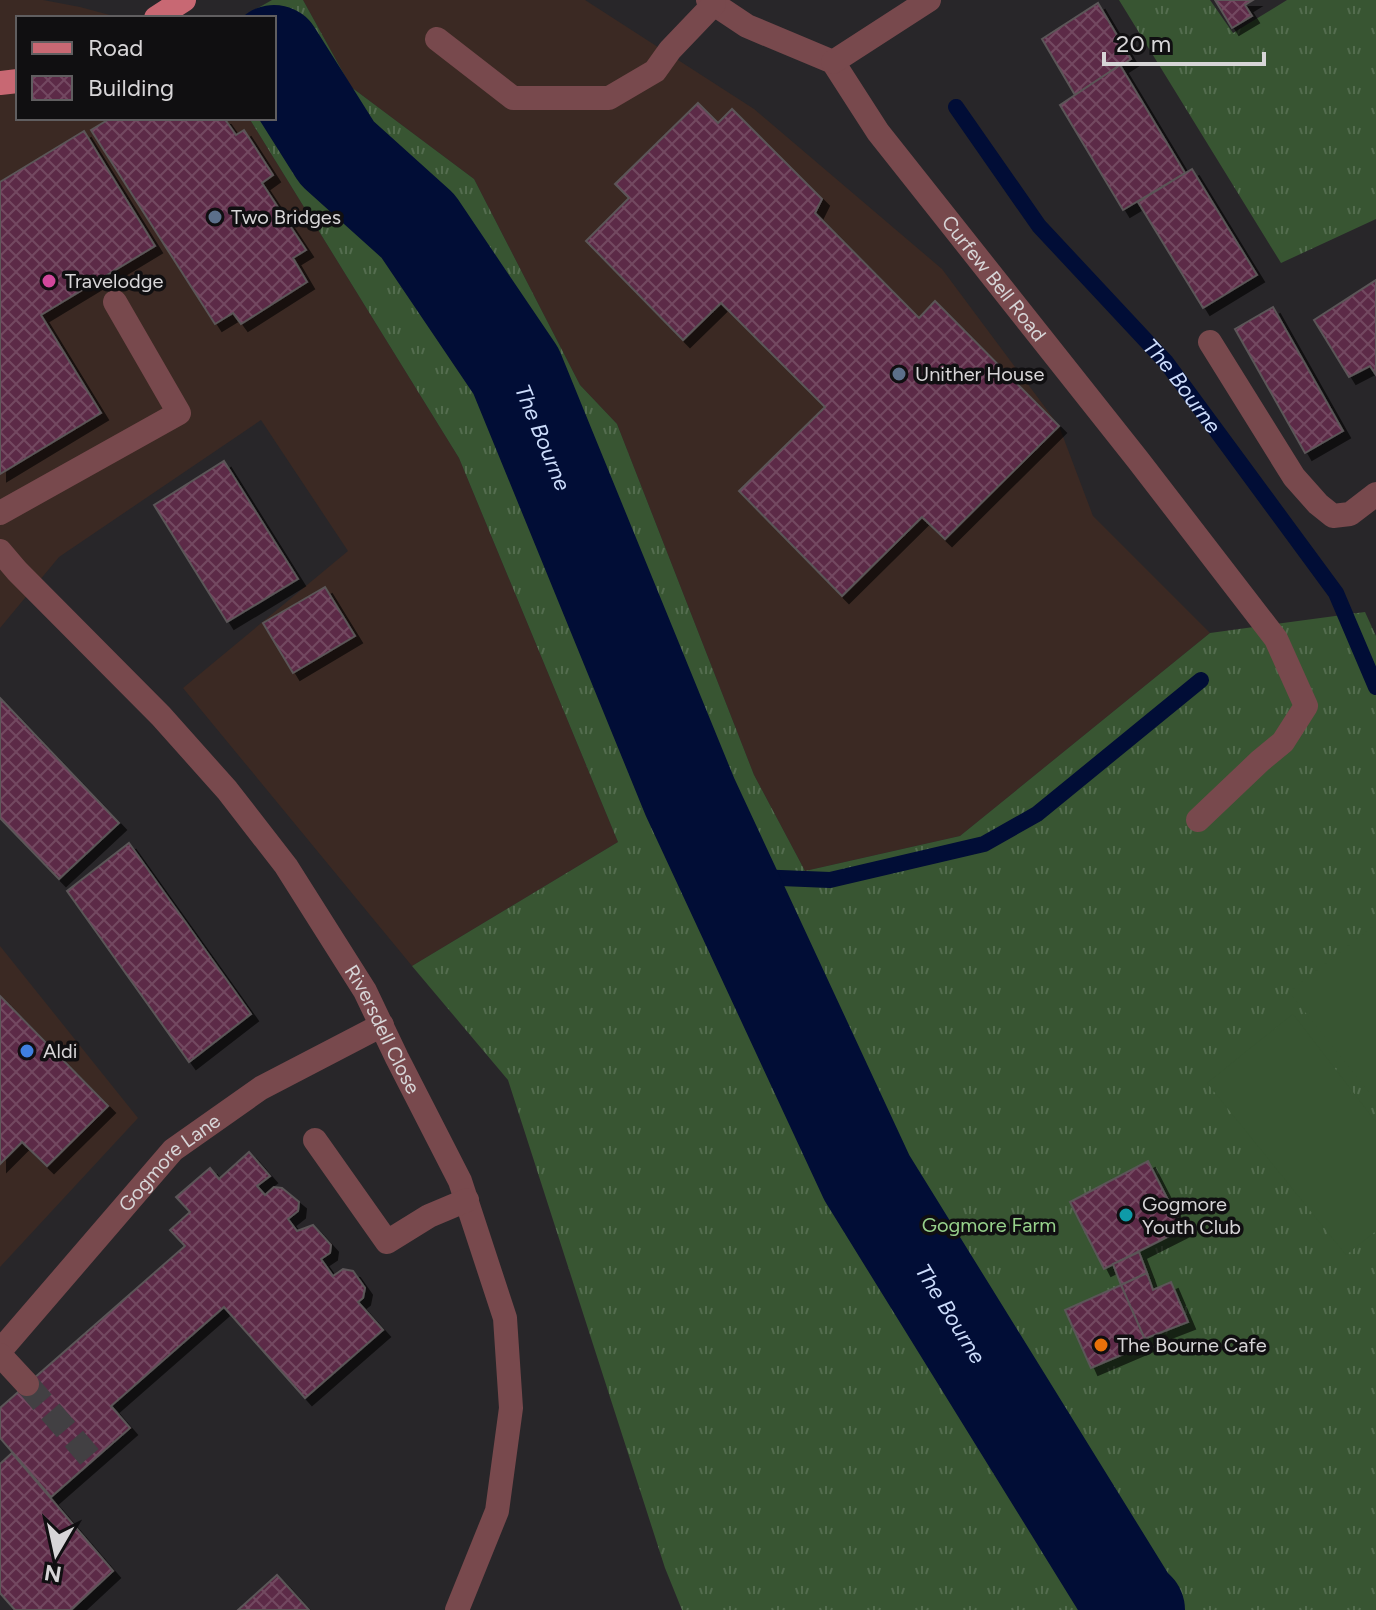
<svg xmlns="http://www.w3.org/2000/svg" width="1376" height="1610" font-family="Figtree,sans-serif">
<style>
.commercial{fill:#3b2923}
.grass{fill:url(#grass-tufts)}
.pitch{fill:#385532}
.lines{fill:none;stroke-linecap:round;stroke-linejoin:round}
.stream{stroke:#010d36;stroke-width:16}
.river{stroke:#010d36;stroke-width:96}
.building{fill:url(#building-cross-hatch);stroke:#5b5658;stroke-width:2;filter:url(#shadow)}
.minor-tunnel{stroke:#424043;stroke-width:24;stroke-dasharray:24 12;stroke-linecap:butt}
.minor{stroke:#78494d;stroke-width:24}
.major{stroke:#c86873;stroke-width:24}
.service-dot{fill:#5c6f8a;stroke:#100f11;stroke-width:3}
.hotel-dot{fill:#d1479c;stroke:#100f11;stroke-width:3}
.shop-dot{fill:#3f7fe0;stroke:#100f11;stroke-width:3}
.culture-dot{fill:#0f9aa8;stroke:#100f11;stroke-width:3}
.food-dot{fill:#e8710a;stroke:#100f11;stroke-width:3}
.labels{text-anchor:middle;stroke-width:7;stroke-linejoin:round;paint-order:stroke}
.poi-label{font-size:20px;fill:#d7d5d7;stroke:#100f11;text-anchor:start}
.street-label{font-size:20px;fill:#d7d5d7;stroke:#100f11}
.park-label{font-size:20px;fill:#97d18b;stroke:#100f11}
.water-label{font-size:22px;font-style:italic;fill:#ccdcfb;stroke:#100f11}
</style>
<defs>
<pattern id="grass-tufts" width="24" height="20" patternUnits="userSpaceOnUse" patternTransform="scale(2)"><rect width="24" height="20" fill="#385532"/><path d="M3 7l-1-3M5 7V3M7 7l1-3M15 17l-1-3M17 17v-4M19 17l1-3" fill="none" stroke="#546d4f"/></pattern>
<pattern id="building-cross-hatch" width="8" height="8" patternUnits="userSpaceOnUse" patternTransform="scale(2)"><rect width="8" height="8" fill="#5c2a47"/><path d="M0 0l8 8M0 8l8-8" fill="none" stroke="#734861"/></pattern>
<filter id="shadow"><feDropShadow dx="7" dy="7" stdDeviation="0" flood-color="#0009"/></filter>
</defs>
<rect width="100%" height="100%" fill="#282629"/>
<g class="commercial">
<path d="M 0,0 L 43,0 L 80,7 L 121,18 L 18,18 L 18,118 L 249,118 L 459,458 L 618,842 L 412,966 L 183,688 L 348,551 L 261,420 L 59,557 L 0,628 Z"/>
<path d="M 303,0 L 585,0 L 754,109 L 942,269 L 1059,426 L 1093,516 L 1210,633 L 960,836 L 805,871 L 754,775 L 617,424 L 580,385 L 474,179 L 351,87 Z"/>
<path d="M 0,946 L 138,1118 L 0,1267 Z"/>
</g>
<g class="grass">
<path d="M 272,0 L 303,0 L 351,87 L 474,179 L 580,385 L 617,424 L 754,775 L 805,871 L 960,836 L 1210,633 L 1365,612 L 1376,636 L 1376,1610 L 682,1610 L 665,1568 L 508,1080 L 412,966 L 618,842 L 459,458 L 249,118 L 274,118 L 274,18 L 240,18 Z"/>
<path d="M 1119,0 L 1210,0 L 1233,33 L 1287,0 L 1376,0 L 1376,219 L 1281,263 Z"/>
</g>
<g class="pitch">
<path d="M 1376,924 L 1376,1101 L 1289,992 Z"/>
<path d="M 1293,1014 L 1376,1122 L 1376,1231 L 1346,1255 L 1207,1083 Z"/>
</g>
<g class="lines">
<g class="stream">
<path id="s1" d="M 956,107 L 1039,226 L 1166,362 L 1336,593 L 1376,687"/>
<path d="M 727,876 L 830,880 L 984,844 L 1037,814 L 1201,680"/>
</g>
<path class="river" id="s2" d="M 274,53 L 337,153 L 418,226 L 516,371 L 690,797 L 867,1178 L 1130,1603 L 1137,1610"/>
</g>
<g class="building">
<path d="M 1215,0 L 1253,0 L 1245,5 L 1252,16 L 1232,28 Z"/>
<path d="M 1098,3 L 1131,59 L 1075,95 L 1042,39 Z"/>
<path d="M 1120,65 L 1185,173 L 1123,210 L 1060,105 Z"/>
<path d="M 698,103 L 718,123 L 732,109 L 822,199 L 815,213 L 919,318 L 935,301 L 1059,426 L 945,539 L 922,517 L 842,596 L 739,491 L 825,407 L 721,303 L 683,340 L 586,241 L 629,198 L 615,184 Z"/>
<path d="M 111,118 L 224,118 L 236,135 L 244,130 L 273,175 L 262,183 L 306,250 L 293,258 L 307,282 L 241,324 L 233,313 L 215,324 L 91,130 Z"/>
<path d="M 84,131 L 155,246 L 41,315 L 101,413 L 0,474 L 0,182 Z"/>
<path d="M 1192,169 L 1257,275 L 1203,308 L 1138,202 Z"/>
<path d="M 1376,280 L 1376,375 L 1370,366 L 1349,377 L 1314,320 Z"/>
<path d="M 1273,307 L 1343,431 L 1305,453 L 1235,329 Z"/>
<path d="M 224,461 L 298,579 L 227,622 L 154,505 Z"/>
<path d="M 325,587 L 355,636 L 293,673 L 263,623 Z"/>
<path d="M 0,698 L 119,823 L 59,879 L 0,818 Z"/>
<path d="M 129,843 L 251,1014 L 189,1062 L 67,891 Z"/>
<path d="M 0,996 L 108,1106 L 47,1166 L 22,1142 L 0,1164 Z"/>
<path d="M 249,1152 L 270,1176 L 257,1186 L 265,1195 L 274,1187 L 282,1188 L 299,1202 L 298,1211 L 288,1219 L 297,1231 L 313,1225 L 331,1245 L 330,1253 L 321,1259 L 333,1276 L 343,1269 L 353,1271 L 365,1288 L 363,1298 L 358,1302 L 383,1330 L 305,1398 L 224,1307 L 111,1406 L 130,1428 L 51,1497 L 0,1438 L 0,1408 L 185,1246 L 170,1230 L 190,1212 L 176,1197 L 210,1168 L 219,1179 Z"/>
<path d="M 1148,1161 L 1183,1229 L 1104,1269 L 1070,1202 Z"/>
<path d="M 1139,1252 L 1147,1273 L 1121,1285 L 1113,1264 Z"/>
<path d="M 1147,1273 L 1153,1290 L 1171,1282 L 1188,1322 L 1144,1339 L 1121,1285 Z"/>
<path d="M 1121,1285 L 1147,1344 L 1091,1368 L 1065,1310 Z"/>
<path d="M 12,1453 L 113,1571 L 71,1610 L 15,1610 L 0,1593 L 0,1464 Z"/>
<path d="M 277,1575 L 309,1610 L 238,1610 Z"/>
</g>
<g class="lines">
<path class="minor-tunnel" d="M 27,1384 L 93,1461"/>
<g class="minor">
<path id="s3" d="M 708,0 L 747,26 L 833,62 L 878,132 L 1138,460 L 1276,639 L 1306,706 L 1283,742 L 1260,761 L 1198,820"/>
<path d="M 437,39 L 513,98 L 609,98 L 655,71 L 670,50 L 714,4"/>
<path d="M 833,62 L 929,0"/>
<path d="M 1210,342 L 1294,477 L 1318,504 L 1333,516 L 1350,514 L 1376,494"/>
<path d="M 0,513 L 179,413 L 115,302"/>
<path id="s4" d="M 0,551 L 17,571 L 161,716 L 227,790 L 286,866 L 365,991 L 397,1058 L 460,1181 L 505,1318 L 511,1408 L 497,1511 L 457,1610"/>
<path d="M 315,1140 L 387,1242 L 429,1216 L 467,1200"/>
<path id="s5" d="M 0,1351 L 173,1150 L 261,1088 L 382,1025"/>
<path d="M 0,1355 L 27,1384"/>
</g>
<g class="major">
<path d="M 156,18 L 184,0"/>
<path d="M 0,83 L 18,81"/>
</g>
</g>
<g class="service-dot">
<circle cx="215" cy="217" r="8"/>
<circle cx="899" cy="374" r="8"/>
</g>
<circle class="hotel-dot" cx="49" cy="281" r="8"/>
<circle class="shop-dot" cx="27" cy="1051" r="8"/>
<circle class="culture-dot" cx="1126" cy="1215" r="8"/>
<circle class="food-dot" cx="1101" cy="1345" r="8"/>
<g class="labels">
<g class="poi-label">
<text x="231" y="224">Two Bridges</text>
<text x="65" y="288">Travelodge</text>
<text x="915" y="381">Unither House</text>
<text x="43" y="1058">Aldi</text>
<text x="1142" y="1211">Gogmore<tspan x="1142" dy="23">Youth Club</tspan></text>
<text x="1117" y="1352">The Bourne Cafe</text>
</g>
<g class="street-label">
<text dy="7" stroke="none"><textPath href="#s3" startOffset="410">Curfew Bell Road</textPath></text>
<text dy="7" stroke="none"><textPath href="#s4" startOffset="616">Riversdell Close</textPath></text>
<text dy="7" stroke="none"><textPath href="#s5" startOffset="254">Gogmore Lane</textPath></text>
</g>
<g class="park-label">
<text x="989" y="1232">Gogmore Farm</text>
</g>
<g class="water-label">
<text dy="8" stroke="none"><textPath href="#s1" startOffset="360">The Bourne</textPath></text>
<text dy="8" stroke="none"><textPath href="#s2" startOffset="474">The Bourne</textPath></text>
<text dy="8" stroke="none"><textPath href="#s2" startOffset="1442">The Bourne</textPath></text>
</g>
</g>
<rect x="16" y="16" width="260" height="104" fill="#100f11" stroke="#605e60" stroke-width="2"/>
<rect x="32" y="42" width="40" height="12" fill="#c86873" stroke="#605e60" stroke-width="2"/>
<text x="88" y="56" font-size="24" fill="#d7d5d7">Road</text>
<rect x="32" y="76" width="40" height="24" fill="url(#building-cross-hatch)" stroke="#605e60" stroke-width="2"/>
<text x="88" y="96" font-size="24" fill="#d7d5d7">Building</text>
<g transform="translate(56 1554) rotate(189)" stroke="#100f11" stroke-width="6" paint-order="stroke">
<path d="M0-6L14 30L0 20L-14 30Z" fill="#d7d5d7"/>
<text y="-12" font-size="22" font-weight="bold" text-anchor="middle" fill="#d7d5d7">N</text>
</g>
<path d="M1104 52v12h160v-12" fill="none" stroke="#d7d5d7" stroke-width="4"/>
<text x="1116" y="52" font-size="24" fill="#d7d5d7" stroke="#100f11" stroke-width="6" paint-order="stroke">20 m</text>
</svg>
